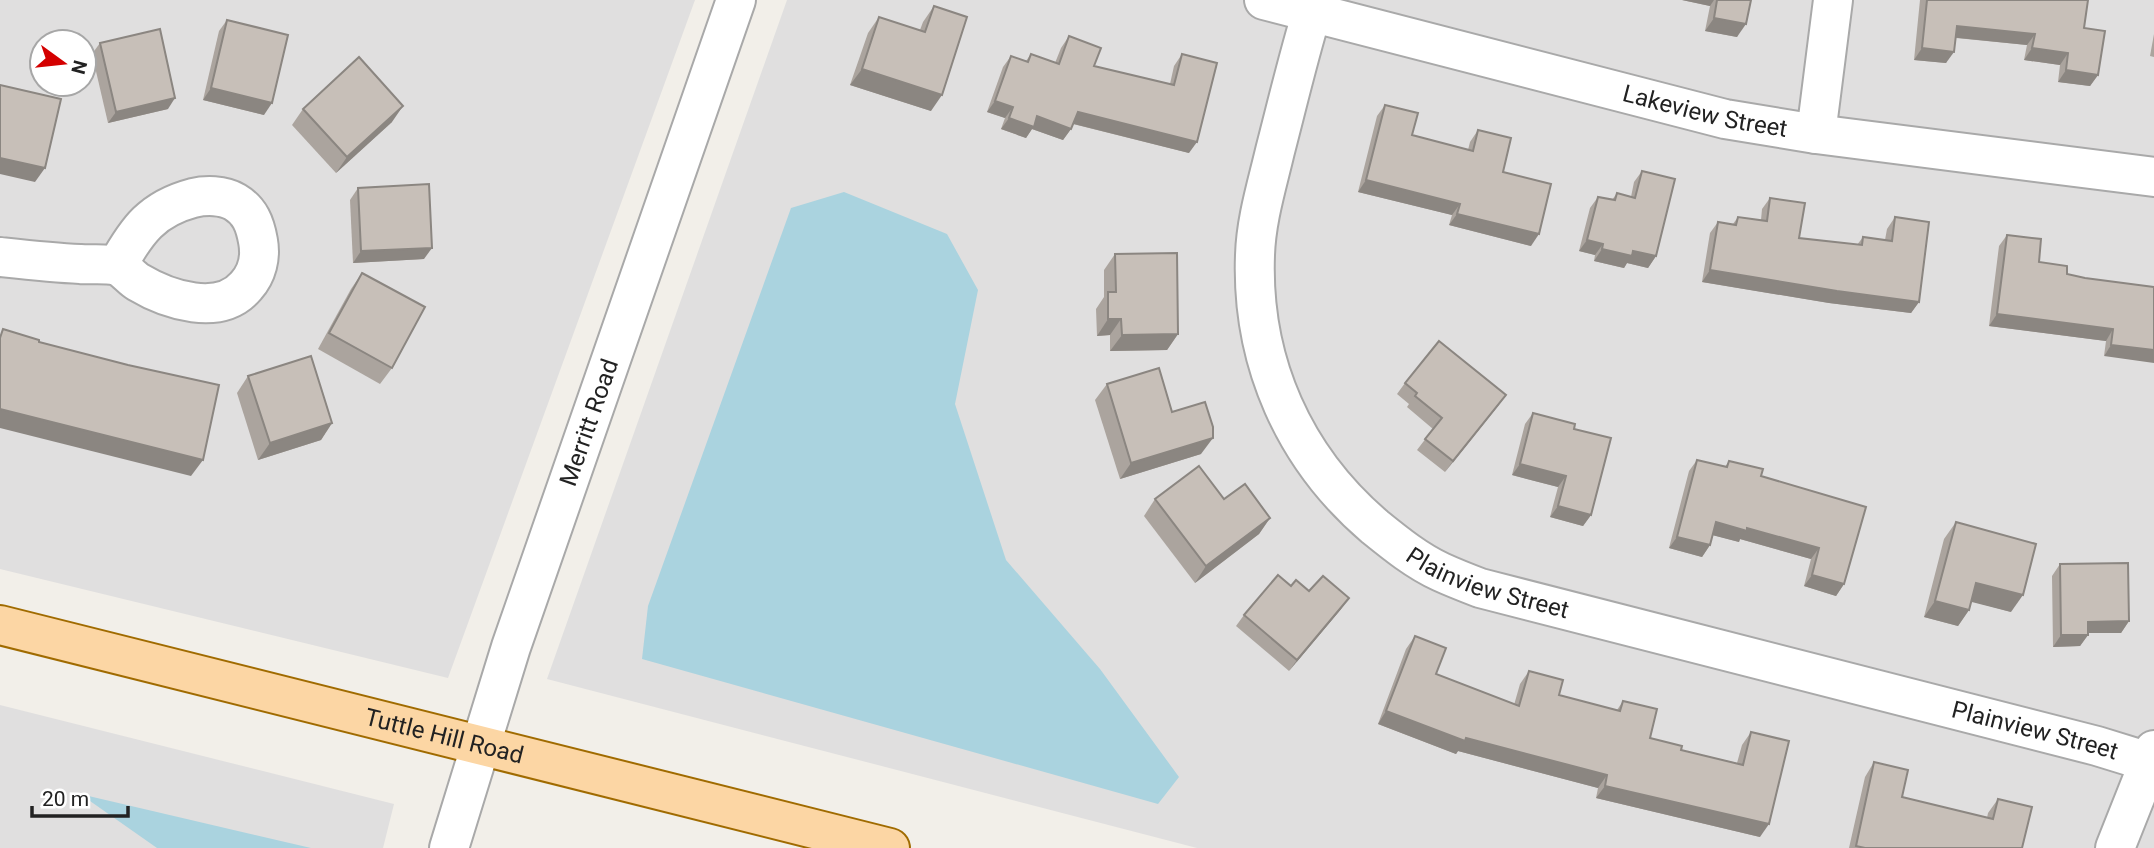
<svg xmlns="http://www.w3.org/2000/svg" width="2154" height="848" font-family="Roboto,sans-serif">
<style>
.residential{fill:#e0dfdf;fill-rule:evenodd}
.water{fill:#aad3df}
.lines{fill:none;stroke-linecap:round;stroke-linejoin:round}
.minor-casing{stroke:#a9a9a9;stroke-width:42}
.major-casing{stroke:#a06b00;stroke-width:42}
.minor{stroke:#fff;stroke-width:38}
.major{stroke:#fcd6a4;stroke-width:38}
.wall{fill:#aba49e}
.shaded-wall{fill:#8b8681}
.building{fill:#c7bfb8;stroke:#8b8681;stroke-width:2}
.labels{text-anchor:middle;stroke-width:5;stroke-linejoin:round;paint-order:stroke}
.street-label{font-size:24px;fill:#222;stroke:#fff}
</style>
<rect width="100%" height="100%" fill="#f2efe9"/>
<g class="residential">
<path d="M 0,0 L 695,0 L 448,678 L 0,569 ZM 42,42 L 84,42 L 84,84 L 42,84 Z"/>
<path d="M 787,0 L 2154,0 L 2154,848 L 1197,848 L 547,679 Z"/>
<path d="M 0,705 L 394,804 L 383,848 L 0,848 Z"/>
</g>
<g class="water">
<path d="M 844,192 L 947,234 L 978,290 L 955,404 L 1006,560 L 1100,669 L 1179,777 L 1158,804 L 642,659 L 648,606 L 791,208 Z"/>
<path d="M 80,794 L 311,848 L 157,848 Z"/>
</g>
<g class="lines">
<defs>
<g id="minor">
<path id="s1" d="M 1264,0 L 1725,119 L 1816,134 L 2154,177"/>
<path id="s2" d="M 1312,12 C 1298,58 1287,105 1275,151 C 1267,185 1256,220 1255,255 C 1251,362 1294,458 1375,527 C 1396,544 1417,561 1441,572 C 1454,578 1467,583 1480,588 L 2097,746 L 2149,762"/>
<path d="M 1816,134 L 1833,0"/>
<path d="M 0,257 C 27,260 53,263 80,264 C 91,265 107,263 117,266 C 125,269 131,278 138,282 C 168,300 220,317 246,286 C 257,274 261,257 258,241 C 255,224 250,211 235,202 C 223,195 206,195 193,198 C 152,209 137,230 117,266"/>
<path id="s3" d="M 449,848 L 511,647 L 736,0"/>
<path d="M 2115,848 L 2154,750"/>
</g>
<g id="major">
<path id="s4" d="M 0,625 L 890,848"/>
</g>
</defs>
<use href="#minor" class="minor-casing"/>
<use href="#major" class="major-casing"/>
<use href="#minor" class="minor"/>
<use href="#major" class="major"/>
</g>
<g class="wall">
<path d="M 1682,0 L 1751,0 L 1737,37 L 1705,31 L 1710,6 Z"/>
<path d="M 1920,0 L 2088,0 L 2084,28 L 2098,75 L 2090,86 L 2058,82 L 2060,65 L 2024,60 L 2027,45 L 1956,38 L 1946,63 L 1914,60 Z"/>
<path d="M 934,6 L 931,111 L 850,85 L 868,33 L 879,17 L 920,30 L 923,22 Z"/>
<path d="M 227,20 L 264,115 L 203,100 L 219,31 Z"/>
<path d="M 2154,34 L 2154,57 L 2150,56 Z"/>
<path d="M 1069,36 L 1094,66 L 1170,84 L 1174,66 L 1182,54 L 1189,153 L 1073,124 L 1071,129 L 1063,140 L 1032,129 L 1026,138 L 1001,129 L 1005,118 L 987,112 L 1003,67 L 1011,56 L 1026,61 L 1031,54 L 1055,63 L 1061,48 Z"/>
<path d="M 100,43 L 168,109 L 108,123 L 92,54 Z"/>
<path d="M 1385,105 L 1412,135 L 1468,150 L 1470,142 L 1478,130 L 1503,172 L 1531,246 L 1449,225 L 1452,215 L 1358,192 L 1377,116 Z"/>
<path d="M 303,109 L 392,122 L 336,173 L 292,125 Z"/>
<path d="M 1642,171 L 1656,256 L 1648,268 L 1627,263 L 1624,268 L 1594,261 L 1595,255 L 1579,251 L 1590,208 L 1598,197 L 1612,200 L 1617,193 L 1631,197 L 1634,182 Z"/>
<path d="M 358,188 L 424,259 L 353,263 L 350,200 Z"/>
<path d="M 1770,198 L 1799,238 L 1857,245 L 1863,237 L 1885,240 L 1887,229 L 1895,217 L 1919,302 L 1911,313 L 1829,303 L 1702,282 L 1710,233 L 1718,222 L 1733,224 L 1738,217 L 1761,220 L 1762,209 Z"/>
<path d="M 2007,235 L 2039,262 L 2067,274 L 2085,278 L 2154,287 L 2104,356 L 2106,341 L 1989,326 L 1999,246 Z"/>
<path d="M 1115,254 L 1178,334 L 1167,350 L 1110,351 L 1110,335 L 1097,336 L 1096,309 L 1104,297 L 1104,270 Z"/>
<path d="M 362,273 L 392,368 L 380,384 L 318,349 L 351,289 Z"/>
<path d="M 248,376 L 332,423 L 321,440 L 258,460 L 237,393 Z"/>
<path d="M 1405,383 L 1506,395 L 1445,472 L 1417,450 L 1433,429 L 1407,407 L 1409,404 L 1397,394 Z"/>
<path d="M 1107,384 L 1172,412 L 1201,454 L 1120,479 L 1095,400 Z"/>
<path d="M 1533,413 L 1574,429 L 1591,515 L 1583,526 L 1550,517 L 1558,487 L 1512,475 L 1525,424 Z"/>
<path d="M 1697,460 L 1725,467 L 1729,461 L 1761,476 L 1866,507 L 1844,584 L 1836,596 L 1804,586 L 1811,559 L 1740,539 L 1739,542 L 1713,535 L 1710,545 L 1702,557 L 1669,548 L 1689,471 Z"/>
<path d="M 1155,499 L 1224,499 L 1270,518 L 1259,534 L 1195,583 L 1144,516 Z"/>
<path d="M 1956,522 L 2011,612 L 1971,601 L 1969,610 L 1958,626 L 1924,617 L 1944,539 Z"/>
<path d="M 2060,564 L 2129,621 L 2121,633 L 2088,633 L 2088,635 L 2080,646 L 2053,647 L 2052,576 Z"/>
<path d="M 1309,591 L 1341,609 L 1289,671 L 1236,626 L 1244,615 Z"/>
<path d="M 1415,636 L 1436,674 L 1514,705 L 1520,684 L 1529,671 L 1559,695 L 1617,710 L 1623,701 L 1650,738 L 1681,750 L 1737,763 L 1742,745 L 1751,732 L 1760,837 L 1596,798 L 1598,788 L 1458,751 L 1456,754 L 1378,724 L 1406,649 Z"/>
<path d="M 1874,762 L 1902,797 L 1987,818 L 1988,813 L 1998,799 L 2022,848 L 1849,848 L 1865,777 Z"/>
</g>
<g class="shaded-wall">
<path d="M 1682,0 L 1714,0 L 1710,6 Z"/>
<path d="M 1714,18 L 1746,24 L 1737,37 L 1705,31 Z"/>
<path d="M 1957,26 L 2035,34 L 2027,45 L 1949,37 Z"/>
<path d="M 1922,48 L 1954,52 L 1946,63 L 1914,60 Z"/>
<path d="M 2032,48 L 2068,53 L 2060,65 L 2024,60 Z"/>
<path d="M 862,69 L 942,95 L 931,111 L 850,85 Z"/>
<path d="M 2066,70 L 2098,75 L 2090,86 L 2058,82 Z"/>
<path d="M 211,88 L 272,103 L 264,115 L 203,100 Z"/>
<path d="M 175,98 L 168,109 L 108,123 L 116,112 Z"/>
<path d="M 995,101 L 1013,107 L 1005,118 L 987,112 Z"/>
<path d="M 403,106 L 392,122 L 336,173 L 347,157 Z"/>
<path d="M 1078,112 L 1197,142 L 1189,153 L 1070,123 Z"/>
<path d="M 1037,116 L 1071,129 L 1063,140 L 1032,129 L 1026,138 L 1001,129 L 1009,118 Z"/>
<path d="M 0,158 L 45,168 L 35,182 L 0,174 Z"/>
<path d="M 1366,180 L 1460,204 L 1452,215 L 1358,192 Z"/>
<path d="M 1457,214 L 1539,234 L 1531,246 L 1449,225 Z"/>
<path d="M 1587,240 L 1603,244 L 1595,255 L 1579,251 Z"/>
<path d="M 432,248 L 424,259 L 353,263 L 361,251 Z"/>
<path d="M 1602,249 L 1633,251 L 1656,256 L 1648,268 L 1627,263 L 1624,268 L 1594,261 Z"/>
<path d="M 1710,270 L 1919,302 L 1911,313 L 1829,303 L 1702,282 Z"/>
<path d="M 1997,314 L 2113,329 L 2106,341 L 1989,326 Z"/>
<path d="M 1108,319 L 1121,319 L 1110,335 L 1097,336 Z"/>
<path d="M 1178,334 L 1167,350 L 1110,351 L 1122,335 Z"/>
<path d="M 2111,345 L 2154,350 L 2154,363 L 2104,356 Z"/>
<path d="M 1506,395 L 1498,406 L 1445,472 L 1453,461 Z"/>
<path d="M 0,409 L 203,460 L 191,476 L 0,428 Z"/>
<path d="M 332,423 L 321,440 L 258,460 L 270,443 Z"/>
<path d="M 1213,438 L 1201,454 L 1120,479 L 1131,463 Z"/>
<path d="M 1520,464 L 1566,476 L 1558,487 L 1512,475 Z"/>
<path d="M 1558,506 L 1591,515 L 1583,526 L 1550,517 Z"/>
<path d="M 1270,518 L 1259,534 L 1195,583 L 1206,566 Z"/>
<path d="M 1716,522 L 1747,528 L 1819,548 L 1811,559 L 1740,539 L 1739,542 L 1708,534 Z"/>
<path d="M 1677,537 L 1710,545 L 1702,557 L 1669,548 Z"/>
<path d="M 1812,575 L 1844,584 L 1836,596 L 1804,586 Z"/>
<path d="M 1976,583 L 2023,595 L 2011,612 L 1964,600 Z"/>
<path d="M 1349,598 L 1341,609 L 1289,671 L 1297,660 Z"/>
<path d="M 1935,601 L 1969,610 L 1958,626 L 1924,617 Z"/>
<path d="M 2129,621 L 2121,633 L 2080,633 L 2088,622 Z"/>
<path d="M 2061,635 L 2088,635 L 2080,646 L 2053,647 Z"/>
<path d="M 1386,711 L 1466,738 L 1607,775 L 1598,788 L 1458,751 L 1456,754 L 1378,724 Z"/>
<path d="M 1605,786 L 1769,824 L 1760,837 L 1596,798 Z"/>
</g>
<g class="building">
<path d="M 1717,0 L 1751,0 L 1746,24 L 1714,18 Z"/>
<path d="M 1927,0 L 2088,0 L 2084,28 L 2105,31 L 2098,75 L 2066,70 L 2068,53 L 2032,48 L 2035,34 L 1957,26 L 1954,52 L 1922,48 Z"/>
<path d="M 934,6 L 967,17 L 942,95 L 862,69 L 879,17 L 925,32 Z"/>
<path d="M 227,20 L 288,35 L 272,103 L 211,88 Z"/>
<path d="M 160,29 L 175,98 L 116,112 L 100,43 Z"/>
<path d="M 1069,36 L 1101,48 L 1094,66 L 1174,85 L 1182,54 L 1217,63 L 1197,142 L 1078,112 L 1071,129 L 1037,116 L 1034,127 L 1009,118 L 1013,107 L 995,101 L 1011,56 L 1028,62 L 1031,54 L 1059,64 Z"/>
<path d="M 359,57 L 403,106 L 347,157 L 303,109 Z"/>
<path d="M 0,85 L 61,99 L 45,168 L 0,158 Z"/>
<path d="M 1385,105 L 1418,113 L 1412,135 L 1473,151 L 1478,130 L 1511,138 L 1503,172 L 1551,184 L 1539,234 L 1457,214 L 1460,204 L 1366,180 Z"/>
<path d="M 1642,171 L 1675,179 L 1656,256 L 1633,251 L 1632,256 L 1602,249 L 1603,244 L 1587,240 L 1598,197 L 1615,200 L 1617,193 L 1635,198 Z"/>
<path d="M 429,184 L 432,248 L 361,251 L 358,188 Z"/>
<path d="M 1770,198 L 1805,203 L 1799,238 L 1862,245 L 1863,237 L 1892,241 L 1895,217 L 1929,222 L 1919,302 L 1837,291 L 1710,270 L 1718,222 L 1736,225 L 1738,217 L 1767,221 Z"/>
<path d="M 2007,235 L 2041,239 L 2039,262 L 2067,266 L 2067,274 L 2085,278 L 2154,287 L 2154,350 L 2111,345 L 2113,329 L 1997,314 Z"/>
<path d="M 1177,253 L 1178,334 L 1122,335 L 1121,319 L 1108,319 L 1108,292 L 1116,292 L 1115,254 Z"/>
<path d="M 362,273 L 425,307 L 392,368 L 329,333 Z"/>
<path d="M 3,329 L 39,340 L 39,342 L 128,365 L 219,385 L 203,460 L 0,409 L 0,338 Z"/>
<path d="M 1439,341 L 1506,395 L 1453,461 L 1425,439 L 1442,418 L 1415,396 L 1417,393 L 1405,383 Z"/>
<path d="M 311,356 L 332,423 L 270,443 L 248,376 Z"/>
<path d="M 1159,368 L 1172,412 L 1205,402 L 1213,427 L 1213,438 L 1131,463 L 1107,384 Z"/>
<path d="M 1533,413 L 1575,424 L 1574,429 L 1611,438 L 1591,515 L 1558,506 L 1566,476 L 1520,464 Z"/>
<path d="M 1697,460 L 1727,467 L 1729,461 L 1763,469 L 1761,476 L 1866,507 L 1844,584 L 1812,575 L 1819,548 L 1747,528 L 1747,531 L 1716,522 L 1710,545 L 1677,537 Z"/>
<path d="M 1199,466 L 1224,499 L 1245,484 L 1270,518 L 1206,566 L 1155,499 Z"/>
<path d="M 1956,522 L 2036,544 L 2023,595 L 1976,583 L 1969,610 L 1935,601 Z"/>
<path d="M 2128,563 L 2129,621 L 2088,622 L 2088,635 L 2061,635 L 2060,564 Z"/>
<path d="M 1278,575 L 1291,586 L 1296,580 L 1309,591 L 1323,576 L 1349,598 L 1297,660 L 1244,615 Z"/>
<path d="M 1415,636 L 1446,648 L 1436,674 L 1519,706 L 1529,671 L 1563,680 L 1559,695 L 1620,711 L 1623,701 L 1657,709 L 1650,738 L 1682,746 L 1681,750 L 1743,765 L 1751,732 L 1789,741 L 1769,824 L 1605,786 L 1607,775 L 1466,738 L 1465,741 L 1386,711 Z"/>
<path d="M 1874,762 L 1908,770 L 1902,797 L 1993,819 L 1998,799 L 2032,807 L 2022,848 L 1865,848 L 1856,846 Z"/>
</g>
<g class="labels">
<g class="street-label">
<text dy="8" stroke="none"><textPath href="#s1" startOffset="455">Lakeview Street</textPath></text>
<text dy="8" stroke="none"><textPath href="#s3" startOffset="448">Merritt Road</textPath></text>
<text dy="8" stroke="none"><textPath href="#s2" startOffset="686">Plainview Street</textPath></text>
<text dy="8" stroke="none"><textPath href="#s2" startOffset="1253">Plainview Street</textPath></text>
<text dy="8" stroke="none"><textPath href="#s4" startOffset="458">Tuttle Hill Road</textPath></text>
</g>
</g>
<g transform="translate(63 63) rotate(105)"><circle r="33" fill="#ffffff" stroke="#a7a7a7" stroke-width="2"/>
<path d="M0-5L12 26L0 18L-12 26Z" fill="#d40000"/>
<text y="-10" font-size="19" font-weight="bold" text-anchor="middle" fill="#222222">N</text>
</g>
<path d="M32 806v10h96v-10" fill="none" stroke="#222222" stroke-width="3.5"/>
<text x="42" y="806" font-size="21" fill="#222222" stroke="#ffffff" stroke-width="5" paint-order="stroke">20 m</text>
</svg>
